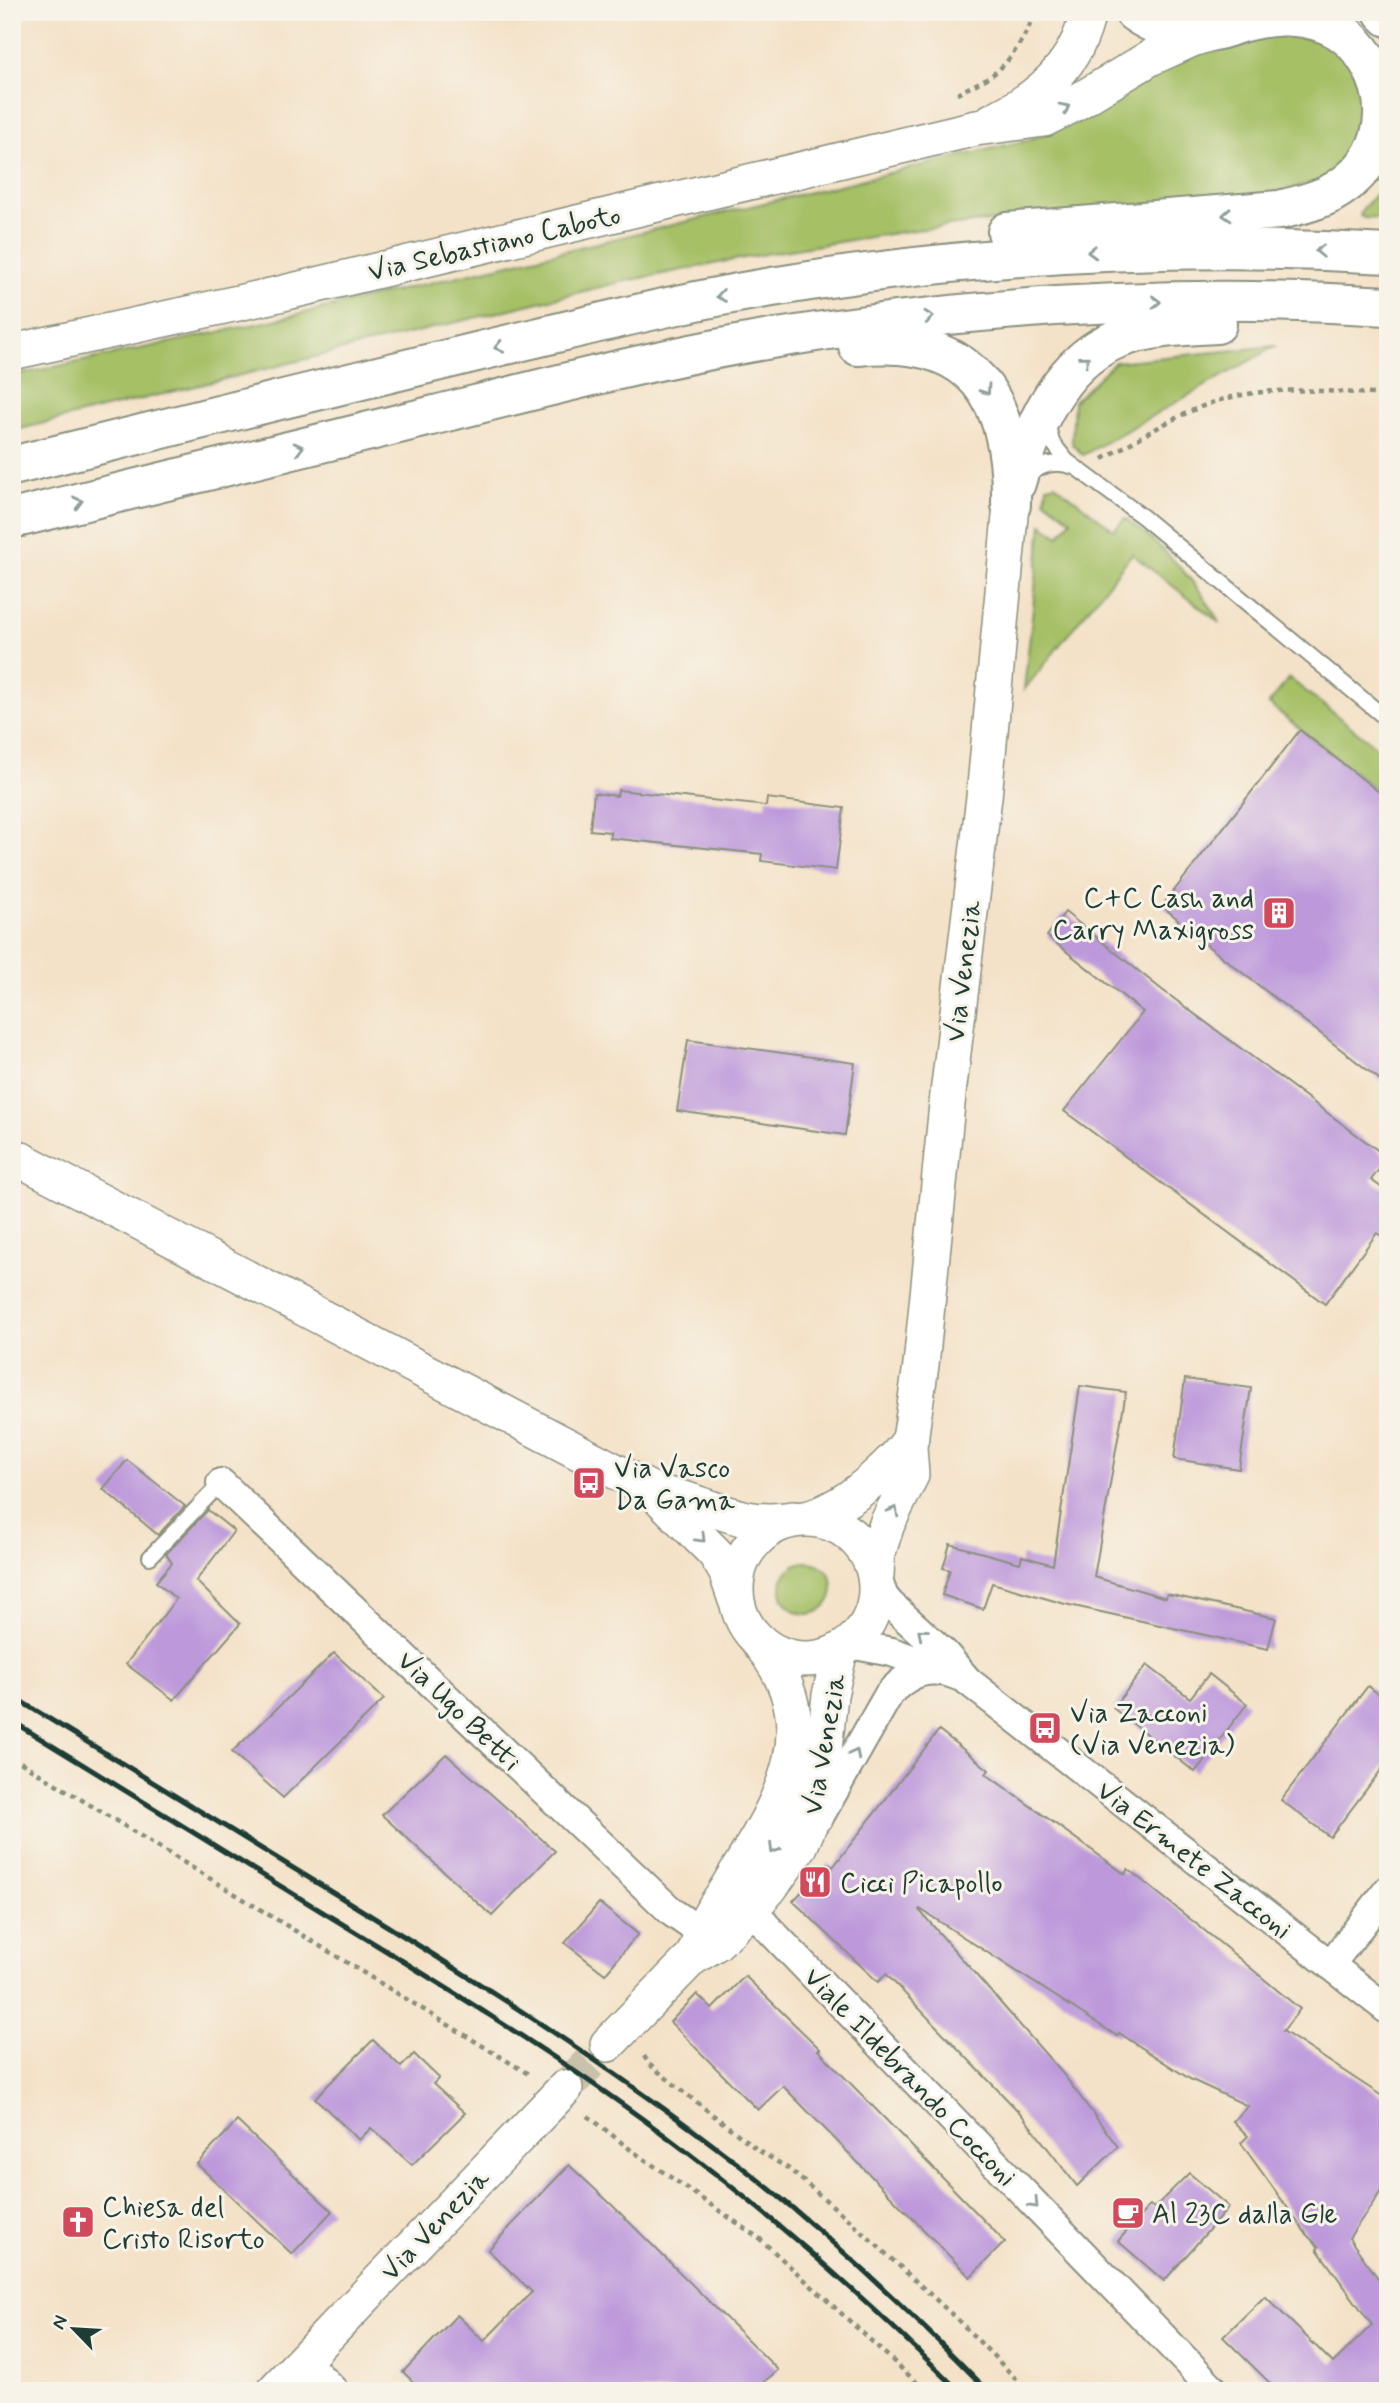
<svg xmlns="http://www.w3.org/2000/svg" width="1400" height="2403" font-family="Mynerve,sans-serif">
<style>
.green{fill:#a6c066;stroke:#627e4d;stroke-width:2}
.building{fill:#bd99db}
.lines{fill:none;stroke-linecap:round;stroke-linejoin:round}
.tertiary-tunnel{stroke:#c9c1aa;stroke-width:35;stroke-dasharray:35 18;stroke-linecap:butt}
.service-casing{stroke:#8a907e;stroke-width:18}
.minor-casing{stroke:#8a907e;stroke-width:32}
.tertiary-casing{stroke:#8a907e;stroke-width:38}
.secondary-casing{stroke:#8a907e;stroke-width:42}
.trunk-casing{stroke:#8a907e;stroke-width:42}
.path{stroke:#8a907e;stroke-width:4.5;stroke-dasharray:5 5;stroke-linecap:butt}
.service{stroke:#fff;stroke-width:14}
.minor{stroke:#fff;stroke-width:28}
.tertiary{stroke:#fff;stroke-width:35}
.secondary{stroke:#fff;stroke-width:38}
.trunk{stroke:#fff;stroke-width:38}
.rail{stroke:#1f3d34;stroke-width:5}
.oneway{stroke:#8f9e9a}
.labels{text-anchor:middle;stroke-width:6;stroke-linejoin:round;paint-order:stroke}
.street-label{font-size:28px;fill:#1f3d34;stroke:#f7f3e8}
.poi-label{font-size:28px;fill:#1f3d34;stroke:#f7f3e8;text-anchor:start}
</style>
<rect width="100%" height="100%" fill="#f7f3e8"/>
<filter id="ink" filterUnits="userSpaceOnUse"><feTurbulence type="fractalNoise" baseFrequency=".0143" numOctaves="2"/><feDisplacementMap in="SourceGraphic" scale="14" xChannelSelector="R" yChannelSelector="G"/><feConvolveMatrix kernelMatrix="1 2 1 2 8 2 1 2 1" color-interpolation-filters="sRGB"/></filter>
<filter id="wash" filterUnits="userSpaceOnUse"><feTurbulence type="fractalNoise" baseFrequency=".00686" numOctaves="4" result="noise"/><feDisplacementMap in="SourceGraphic" scale="28" xChannelSelector="R" yChannelSelector="G"/><feGaussianBlur stdDeviation="1.57" result="paint"/><feColorMatrix in="noise" values="0 0 0 0 0 0 0 0 0 0 0 0 0 0 0 0 0 1.4 0 .05"/><feComposite in="paint" operator="in"/></filter>
<g filter="url(#wash)">
<rect width="100%" height="100%" fill="#f4e2c8"/>
<g class="green">
<path d="M 1279,32 L 1329,43 L 1355,69 L 1367,119 L 1351,158 L 1319,182 L 1265,194 L 972,223 L 908,231 L 770,253 L 621,282 L 12,431 L 12,376 L 266,322 L 1024,141 L 1045,134 L 1144,78 L 1196,54 L 1232,47 Z"/>
<path d="M 1388,180 L 1388,219 L 1364,218 L 1360,216 L 1361,211 Z"/>
<path d="M 1276,346 L 1083,455 L 1072,444 L 1074,401 L 1115,362 Z"/>
<path d="M 1055,484 L 1114,530 L 1125,518 C 1162,545 1198,582 1220,623 L 1132,554 L 1024,690 L 1042,524 L 1059,536 L 1071,520 L 1045,500 L 1047,486 Z"/>
<path d="M 1289,678 L 1388,756 L 1388,799 L 1269,704 Z"/>
<circle cx="807" cy="1588" r="26"/>
</g>
<g id="blocks">
<g class="building">
<path d="M 1300,730 L 1388,799 L 1388,1086 L 1177,922 L 1179,920 L 1162,906 Z"/>
<path d="M 618,790 L 766,806 L 767,798 L 844,808 L 836,870 L 761,861 L 762,854 L 610,838 L 610,832 L 590,830 L 594,793 L 617,796 Z"/>
<path d="M 1065,912 L 1161,989 L 1388,1158 L 1371,1180 L 1388,1192 L 1388,1240 L 1377,1233 L 1325,1304 L 1064,1111 L 1143,1012 L 1047,936 Z"/>
<path d="M 688,1040 L 855,1063 L 845,1135 L 677,1111 Z"/>
<path d="M 1185,1379 L 1251,1388 L 1239,1469 L 1174,1459 Z"/>
<path d="M 1080,1386 L 1126,1392 L 1094,1577 L 1166,1598 L 1167,1594 L 1276,1618 L 1268,1649 L 1065,1604 L 992,1583 L 983,1609 L 942,1595 L 950,1570 L 943,1568 L 950,1544 L 1020,1563 L 1022,1556 L 1053,1565 Z"/>
<path d="M 127,1460 L 185,1506 L 158,1535 L 103,1489 Z"/>
<path d="M 208,1510 L 234,1531 L 196,1581 L 240,1624 L 174,1700 L 126,1664 L 176,1599 L 156,1582 L 172,1563 L 166,1554 Z"/>
<path d="M 334,1653 L 384,1699 L 283,1798 L 232,1752 Z"/>
<path d="M 1147,1665 L 1190,1698 L 1209,1674 L 1247,1704 L 1195,1772 L 1113,1708 Z"/>
<path d="M 1368,1686 L 1388,1701 L 1388,1761 L 1330,1837 L 1281,1800 Z"/>
<path d="M 939,1730 L 989,1770 L 986,1774 L 1125,1874 L 1128,1869 L 1235,1955 L 1300,2009 L 1283,2031 L 1388,2100 L 1388,2181 L 1349,2238 L 1388,2292 L 1388,2391 L 1278,2391 L 1223,2337 L 1265,2296 L 1333,2363 L 1372,2325 L 1317,2249 L 1319,2247 L 1307,2235 L 1241,2143 L 1248,2136 L 1233,2121 L 1248,2106 L 1190,2079 L 1119,2033 L 1117,2036 L 920,1909 L 919,1910 L 1063,2074 L 1118,2147 L 1077,2186 L 1021,2114 L 886,1974 L 878,1982 L 793,1901 L 828,1864 L 833,1867 Z"/>
<path d="M 446,1754 L 555,1851 L 492,1916 L 382,1815 Z"/>
<path d="M 599,1903 L 638,1934 L 605,1974 L 565,1943 Z"/>
<path d="M 745,1976 L 820,2049 L 818,2050 L 1005,2242 L 970,2277 L 783,2086 L 758,2110 L 670,2022 L 697,1994 L 712,2009 Z"/>
<path d="M 373,2040 L 401,2067 L 414,2054 L 439,2078 L 433,2084 L 465,2113 L 412,2165 L 371,2128 L 359,2140 L 315,2098 Z"/>
<path d="M 237,2121 L 332,2211 L 292,2254 L 197,2164 Z"/>
<path d="M 569,2165 L 613,2206 L 778,2370 L 753,2391 L 423,2391 L 403,2372 L 457,2315 L 484,2341 L 532,2292 L 488,2250 Z"/>
<path d="M 1189,2173 L 1229,2207 L 1164,2281 L 1118,2241 L 1150,2205 L 1154,2208 Z"/>
</g>
</g>
</g>
<g filter="url(#ink)">
<use href="#blocks" fill-opacity="0" stroke="#8a907e" stroke-width="2"/>
<g class="lines">
<path class="tertiary-tunnel" d="M 565,2088 L 608,2044"/>
<defs>
<g id="service">
<path d="M 1047,422 L 1052,442 L 1067,461 L 1143,517 L 1388,720"/>
<path d="M 1026,479 C 1039,464 1055,460 1074,467"/>
<path d="M 150,1557 L 221,1483"/>
</g>
<g id="minor">
<path d="M 221,1483 L 673,1913 L 702,1933"/>
<path d="M 876,1576 L 884,1597 L 890,1604 L 944,1653 L 967,1680"/>
<path d="M 850,1644 L 892,1652 L 964,1678 L 1388,2010"/>
<path d="M 807,1749 C 810,1759 806,1771 803,1781 C 799,1797 794,1813 787,1828 C 769,1862 735,1888 766,1926 L 1215,2391"/>
<path d="M 819,1817 L 889,1694 C 902,1679 919,1668 940,1671"/>
<path d="M 1330,1965 L 1388,1890"/>
<path d="M 303,2360 L 334,2391"/>
</g>
<g id="tertiary">
<path d="M 992,121 C 1038,99 1078,64 1088,12"/>
<path d="M 12,352 L 275,295 L 976,128 L 1044,119 L 1072,105 L 1150,58 L 1192,39 L 1214,32"/>
<path d="M 12,1155 L 653,1491 C 665,1495 678,1497 690,1501 C 729,1514 751,1526 793,1519"/>
<path d="M 655,1493 L 715,1553 L 726,1571 L 736,1600"/>
<path d="M 810,1518 C 840,1507 860,1492 883,1470 C 894,1459 904,1451 911,1437"/>
<circle cx="806" cy="1589" r="70"/>
<path d="M 876,1576 L 877,1555 L 887,1524 L 911,1475 L 909,1447 L 921,1365 L 948,1094 L 984,797 L 1011,505"/>
<path d="M 692,1957 C 699,1948 699,1938 704,1928 C 708,1916 716,1906 723,1895 C 773,1812 834,1733 759,1642"/>
<path d="M 608,2044 L 692,1958 L 716,1943 L 739,1921 L 769,1889 L 800,1846 L 812,1818 L 820,1787 L 830,1695 L 840,1650"/>
<path d="M 274,2391 L 565,2088"/>
</g>
<path id="secondary" d="M 1134,12 C 1170,38 1221,40 1256,12"/>
<g id="trunk">
<path d="M 1383,12 L 1388,17"/>
<path d="M 1007,232 L 1279,210 C 1296,206 1314,202 1330,194 C 1381,166 1398,113 1369,63 C 1359,46 1344,31 1326,24 C 1296,12 1266,16 1237,24"/>
<path d="M 858,346 C 974,334 1013,398 1011,505"/>
<path d="M 12,466 C 174,426 335,386 497,347 C 588,326 679,302 772,287 C 975,253 1181,242 1388,254"/>
<path d="M 1016,483 C 1032,427 1061,359 1120,338 C 1151,327 1185,326 1217,324"/>
<path d="M 12,519 C 153,484 294,450 435,415 C 547,387 658,358 771,339 C 975,305 1182,293 1388,306"/>
</g>
</defs>
<use href="#service" class="service-casing"/>
<use href="#minor" class="minor-casing"/>
<use href="#tertiary" class="tertiary-casing"/>
<use href="#secondary" class="secondary-casing"/>
<use href="#trunk" class="trunk-casing"/>
<g class="path">
<path d="M 957,94 C 969,87 984,81 996,72 C 1014,57 1026,34 1036,12"/>
<path d="M 1103,459 C 1140,438 1177,414 1217,401 C 1272,384 1332,392 1388,395"/>
<path d="M 12,1757 L 530,2075"/>
<path d="M 644,2056 L 649,2064 L 690,2097 L 758,2150 L 789,2169 L 847,2218 L 957,2319 L 1028,2391"/>
<path d="M 588,2116 L 631,2150 L 759,2238 L 926,2391"/>
</g>
<use href="#service" class="service"/>
<use href="#minor" class="minor"/>
<use href="#tertiary" class="tertiary"/>
<use href="#secondary" class="secondary"/>
<use href="#trunk" class="trunk"/>
<g class="rail">
<path d="M 12,1696 C 120,1762 228,1829 337,1895 C 474,1979 610,2065 738,2164 C 827,2233 909,2310 988,2391"/>
<path d="M 12,1721 C 115,1784 218,1848 321,1911 C 436,1981 551,2051 659,2131 C 766,2210 865,2297 959,2391"/>
</g>
</g>
<defs><path id="oneway-chevron" d="M-2-3.5L2.5 0L-2 3.5" fill="none" stroke-width="1.6" stroke-linecap="round" stroke-linejoin="round" transform="scale(1.75)"/></defs>
<g class="oneway">
<use href="#oneway-chevron" transform="translate(1065 108) rotate(-28)"/>
<use href="#oneway-chevron" transform="translate(1227 215) rotate(176)"/>
<use href="#oneway-chevron" transform="translate(1320 251) rotate(-178)"/>
<use href="#oneway-chevron" transform="translate(1092 252) rotate(178)"/>
<use href="#oneway-chevron" transform="translate(721 296) rotate(170)"/>
<use href="#oneway-chevron" transform="translate(1156 302) rotate(-1)"/>
<use href="#oneway-chevron" transform="translate(929 317) rotate(-6)"/>
<use href="#oneway-chevron" transform="translate(499 347) rotate(167)"/>
<use href="#oneway-chevron" transform="translate(1085 360) rotate(-39)"/>
<use href="#oneway-chevron" transform="translate(986 390) rotate(55)"/>
<use href="#oneway-chevron" transform="translate(299 448) rotate(-14)"/>
<use href="#oneway-chevron" transform="translate(78 502) rotate(-14)"/>
<use href="#oneway-chevron" transform="translate(894 1511) rotate(-62)"/>
<use href="#oneway-chevron" transform="translate(701 1538) rotate(45)"/>
<use href="#oneway-chevron" transform="translate(922 1633) rotate(-140)"/>
<use href="#oneway-chevron" transform="translate(855 1754) rotate(-62)"/>
<use href="#oneway-chevron" transform="translate(774 1849) rotate(121)"/>
<use href="#oneway-chevron" transform="translate(1034 2204) rotate(46)"/>
</g>
</g>
<defs>
<symbol id="building-square" viewBox="-11 -11 22 22"><rect x="-9" y="-9" width="18" height="18" rx="4" fill="#d1495b" stroke="#f7f3e8"/><path d="M-4-6H4V6H1V3H-1V6H-4ZM-2.5-4.3h1.7v1.8h-1.7ZM.8-4.3h1.7v1.8H.8ZM-2.5-1h1.7V.8h-1.7ZM.8-1h1.7V.8H.8Z" fill="#fff"/></symbol>
<symbol id="bus-square" viewBox="-11 -11 22 22"><rect x="-9" y="-9" width="18" height="18" rx="4" fill="#d1495b" stroke="#f7f3e8"/><path d="M-5-6H5V4H4V6H2V4H-2V6H-4V4H-5ZM-3.5-4V0h7V-4ZM-3.5 1.2v1.5H-2V1.2ZM2 1.2v1.5H3.5V1.2Z" fill="#fff"/></symbol>
<symbol id="restaurant-square" viewBox="-11 -11 22 22"><rect x="-9" y="-9" width="18" height="18" rx="4" fill="#d1495b" stroke="#f7f3e8"/><path d="M-5-6h1v4h1v-4h1v4h1v-4h1v5L-1.5 .5V6h-2V.5L-5-1ZM5-6V6H3V1.5H1.5Q1.5-4 5-6Z" fill="#fff"/></symbol>
<symbol id="cafe-square" viewBox="-11 -11 22 22"><rect x="-9" y="-9" width="18" height="18" rx="4" fill="#d1495b" stroke="#f7f3e8"/><path d="M-5.5-4.5H6V0H3Q3 3.5 0 3.5H-2.5Q-5.5 3.5-5.5 0ZM3-3.2v2h1.7v-2ZM-6 4.5H4V6H-6Z" fill="#fff"/></symbol>
<symbol id="church-square" viewBox="-11 -11 22 22"><rect x="-9" y="-9" width="18" height="18" rx="4" fill="#d1495b" stroke="#f7f3e8"/><path d="M-1.2-6h2.4v3.5h3.3v2.4h-3.3V6h-2.4V-.1h-3.3v-2.4h3.3Z" fill="#fff"/></symbol>
</defs>
<g fill-rule="evenodd">
<use href="#building-square" x="1260" y="894" width="38" height="38"/>
<use href="#bus-square" x="570" y="1464" width="38" height="38"/>
<use href="#bus-square" x="1026" y="1709" width="38" height="38"/>
<use href="#restaurant-square" x="796" y="1863" width="38" height="38"/>
<use href="#cafe-square" x="1109" y="2194" width="38" height="38"/>
<use href="#church-square" x="59" y="2203" width="38" height="38"/>
</g>
<g class="labels">
<g class="street-label">
<text transform="translate(494 242) rotate(-13)" y="10">Via Sebastiano Caboto</text>
<text transform="translate(962 971) rotate(-83)" y="10">Via Venezia</text>
<text transform="translate(460 1710) rotate(44)" y="10">Via Ugo Betti</text>
<text transform="translate(823 1744) rotate(-80)" y="10">Via Venezia</text>
<text transform="translate(1195 1859) rotate(38)" y="10">Via Ermete Zacconi</text>
<text transform="translate(911 2076) rotate(46)" y="10">Viale Ildebrando Cocconi</text>
<text transform="translate(434 2224) rotate(-46)" y="10">Via Venezia</text>
</g>
<g class="poi-label">
<text x="1254" y="907" text-anchor="end">C+C Cash and<tspan x="1254" dy="32">Carry Maxigross</tspan></text>
<text x="614" y="1477">Via Vasco<tspan x="614" dy="32">Da Gama</tspan></text>
<text x="1070" y="1722">Via Zacconi<tspan x="1070" dy="32">(Via Venezia)</tspan></text>
<text x="840" y="1892">Cicci Picapollo</text>
<text x="102" y="2216">Chiesa del<tspan x="102" dy="32">Cristo Risorto</tspan></text>
<text x="1152" y="2223">Al 23C dalla Gle</text>
</g>
</g>
<rect width="1400" height="2403" fill="none" stroke="#f7f3e8" stroke-width="42"/>
<g transform="translate(74 2329) rotate(295)" stroke="#f7f3e8" stroke-width="5" paint-order="stroke">
<path d="M0-5L12 26L0 18L-12 26Z" fill="#1f3d34"/>
<text y="-10" font-size="19" font-weight="bold" text-anchor="middle" fill="#1f3d34">N</text>
</g>
</svg>
